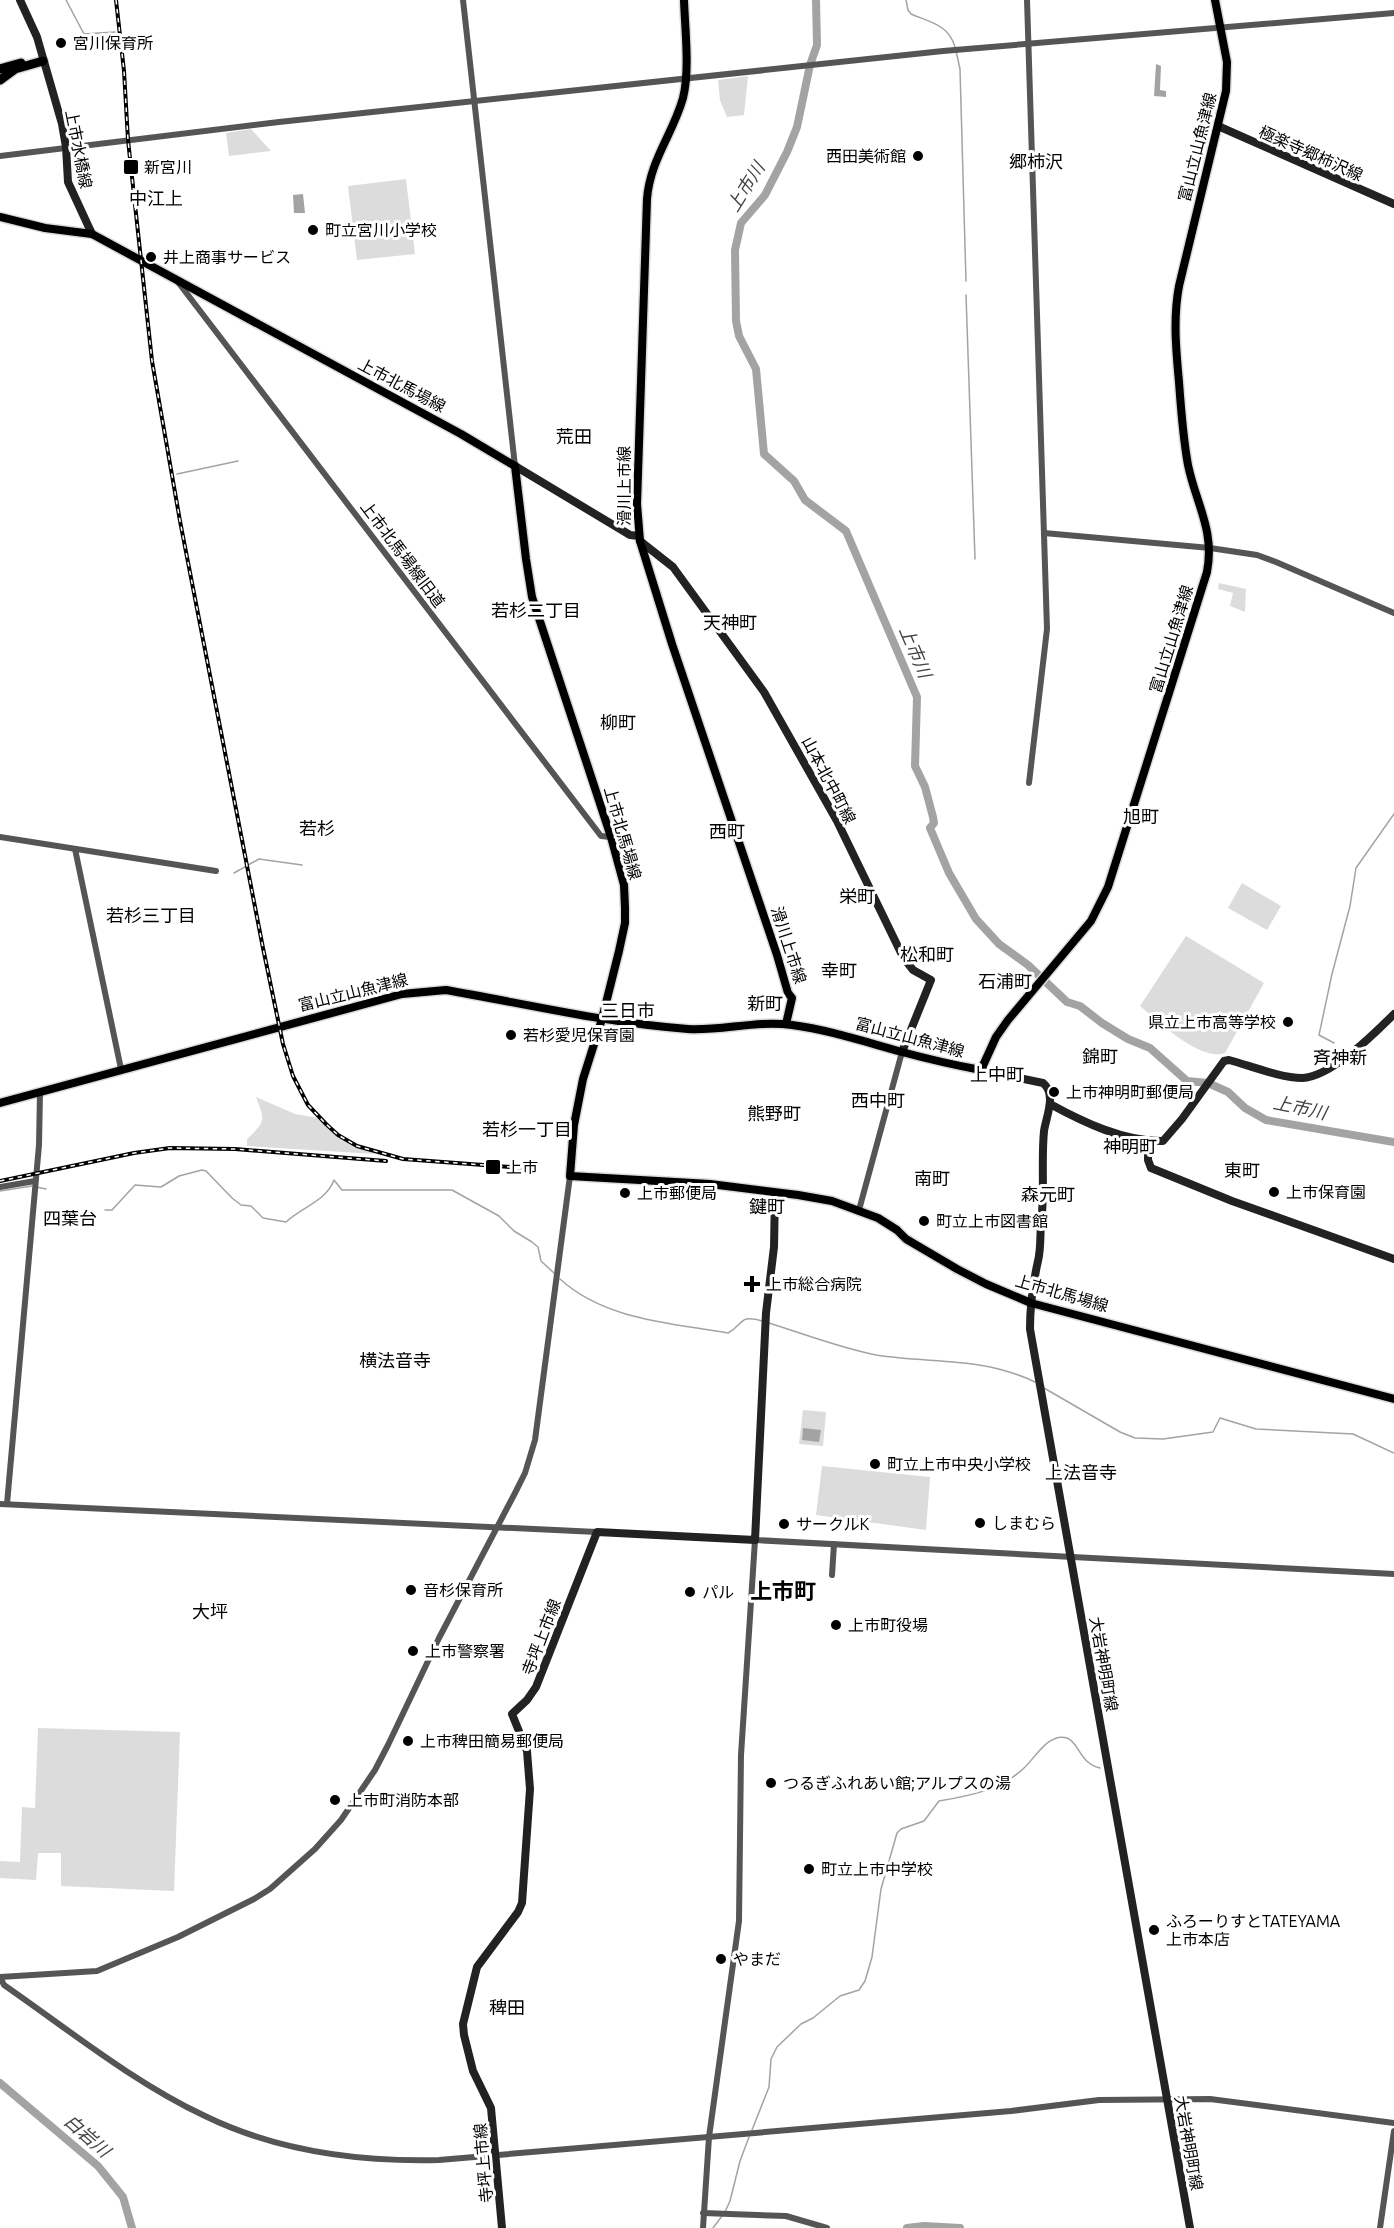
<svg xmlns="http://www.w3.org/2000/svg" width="1394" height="2228" font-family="Ubuntu,'Noto Sans JP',sans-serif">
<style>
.green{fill:#dcdcdc}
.water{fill:#a3a3a3}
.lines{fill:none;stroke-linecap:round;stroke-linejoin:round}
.stream{stroke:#a3a3a3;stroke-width:1.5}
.river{stroke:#a3a3a3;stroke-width:8}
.primary-casing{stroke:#dbdbdb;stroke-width:11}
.motorway-casing{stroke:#dbdbdb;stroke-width:12}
.tertiary{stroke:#555;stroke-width:6}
.secondary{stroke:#222;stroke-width:8}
.primary{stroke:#000;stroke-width:8}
.motorway{stroke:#000;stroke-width:9}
.rail-casing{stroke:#000;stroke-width:4}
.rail{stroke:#fff;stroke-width:1.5;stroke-dasharray:4.5;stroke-linecap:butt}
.poi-dot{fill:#000;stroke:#fff;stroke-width:2}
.labels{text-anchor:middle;stroke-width:6;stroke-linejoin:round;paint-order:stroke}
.poi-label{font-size:16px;fill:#000;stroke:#fff;text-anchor:start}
.street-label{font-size:16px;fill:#000;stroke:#fff}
.neighbourhood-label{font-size:18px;fill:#000;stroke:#fff}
.water-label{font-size:18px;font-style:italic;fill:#444;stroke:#fff}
.district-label{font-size:22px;font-weight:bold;fill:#000;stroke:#fff}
</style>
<rect width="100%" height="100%" fill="#fff"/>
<g class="green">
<path d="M 748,76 L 744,115 L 727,117 L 720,100 L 718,80 Z"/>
<path d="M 251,129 L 271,151 L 229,156 L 226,133 Z"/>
<path d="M 406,179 L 415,254 L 357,260 L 348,186 Z"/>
<path d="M 1219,583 L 1246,589 L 1245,612 L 1230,606 L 1233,593 L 1218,589 Z"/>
<path d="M 1242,883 L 1281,906 L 1267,930 L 1228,908 Z"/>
<path d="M 1186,936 L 1264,983 L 1225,1053 C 1200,1062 1158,1021 1140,1006 Z"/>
<path d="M 256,1097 L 295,1114 L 318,1118 L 341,1137 L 375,1154 L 247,1146 L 247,1139 C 266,1121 265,1121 256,1097 Z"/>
<path d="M 803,1410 L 826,1412 L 823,1446 L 799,1444 Z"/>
<path d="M 822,1466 L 930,1477 L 926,1530 L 816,1515 Z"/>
<path d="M 38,1728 L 180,1732 L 174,1891 L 61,1886 L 61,1853 L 38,1853 L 36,1880 L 0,1878 L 0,1861 L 20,1862 L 22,1807 L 35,1808 Z"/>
</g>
<g class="water">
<path d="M 1156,64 L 1161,66 L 1160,90 L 1166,91 L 1166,97 L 1154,96 Z"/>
<path d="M 303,194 L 305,213 L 294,213 L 293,195 Z"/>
<path d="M 803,1428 L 821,1430 L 819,1442 L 802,1440 Z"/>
</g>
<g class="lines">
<g class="stream">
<path d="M 66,0 L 84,34 L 115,32"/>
<path d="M 906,0 L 908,10 L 911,14 C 930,22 949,25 955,47"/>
<path d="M 956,51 L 960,69 L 966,281"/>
<path d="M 966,295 L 975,559"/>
<path d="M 177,474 L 238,461"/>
<path d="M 234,873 L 259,859 L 302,865"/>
<path d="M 1334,1043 L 1319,1035 L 1332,974 L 1350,906 L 1356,868 L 1394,814"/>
<path d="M 36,1187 L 46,1189"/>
<path d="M 0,1191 L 32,1186"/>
<path d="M 105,1210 L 112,1210 L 135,1185 L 161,1187 L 179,1176 L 202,1170 L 206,1171 L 232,1198 L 241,1205 L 251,1206 L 263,1218 L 286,1222 C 304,1206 326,1201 334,1180 L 342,1190 L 452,1190 L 499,1216 L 514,1231 L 532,1242 L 538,1247 L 541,1261 L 554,1273"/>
<path d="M 560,1279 C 605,1320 671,1323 728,1333 C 744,1324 739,1314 762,1321"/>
<path d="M 769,1323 C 804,1334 840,1348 876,1355 C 932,1364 981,1356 1035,1382"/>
<path d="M 1044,1388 L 1120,1432 L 1135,1438 L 1163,1439 L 1213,1432 L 1220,1418 L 1256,1429 L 1353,1434 L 1394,1453"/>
<path d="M 752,2130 L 769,2087 L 771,2059 L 777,2047 L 801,2024 L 813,2018 L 840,1996 L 859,1990 L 865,1981 L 872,1957 L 881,1889 L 897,1833 L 901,1829 L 924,1821 L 939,1801 C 969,1796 1001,1790 1024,1768 C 1035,1758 1049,1732 1067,1738 C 1079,1742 1079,1763 1100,1768"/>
<path d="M 725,2212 L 730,2201 L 740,2161 L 749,2137"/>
<path d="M 713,2228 L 722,2216"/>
</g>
<g class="river">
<path d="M 816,0 L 817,45 L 810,65 L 797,127 L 787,152 L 765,195 L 741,223 L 735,250 L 736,321 L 739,336 L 756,369 L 764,454 L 794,481 L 805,500 L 846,531 L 917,697 L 915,766 L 925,787 L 933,817 L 934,823 L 930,828 L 949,873 L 976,919 L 999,944 L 1028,965 L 1067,1002 L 1080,1006 L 1102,1023 L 1128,1039 L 1150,1048 L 1187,1081 L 1208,1083 L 1228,1092 L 1245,1108 L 1266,1120 L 1394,1142"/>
<path d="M 0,2083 L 98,2166 L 123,2197 L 132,2228"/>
<path d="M 907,2228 L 924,2226 L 960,2228"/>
</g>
<defs>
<g id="primary">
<path d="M 684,0 C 685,30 690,70 683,98 C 673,134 650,160 647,199 L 637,504 L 640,541 L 672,644 L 777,955 L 788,993 L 792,998 L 786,1024"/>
<path d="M 0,217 L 45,228 L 92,234 L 461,434 L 515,466 L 526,559 L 532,597 L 611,837 L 624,885 L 625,908 L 625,923 L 619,951 L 602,1019 L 583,1079 L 574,1125 L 570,1176 L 710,1184 L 798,1195 L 832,1201 L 878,1218 L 897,1230 L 906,1239 L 957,1269 L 986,1284 L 1031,1303 L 1394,1399"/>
<path d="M 0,1103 L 402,994 L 446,990 C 526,1004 606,1023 688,1029 C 722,1031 757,1020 792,1025 C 830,1030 865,1042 902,1052 C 928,1059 954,1065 981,1070 L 996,1037 L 1008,1020 L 1091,921 L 1108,887 L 1207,572 C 1215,530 1196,504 1188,465 C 1183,438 1181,410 1179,382 C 1176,350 1173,318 1179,286 L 1226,91 L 1227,62 L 1215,0"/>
</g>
<g id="motorway">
<path d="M 0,69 L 21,63"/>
<path d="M 0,80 L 15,69 L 43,61"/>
</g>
</defs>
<use href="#primary" class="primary-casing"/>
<use href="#motorway" class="motorway-casing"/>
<g class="tertiary">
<path d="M 463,0 L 515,466"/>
<path d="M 1027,0 L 1047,629 L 1029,783"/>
<path d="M 0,156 L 279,122 L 943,51 L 1394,13"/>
<path d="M 178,282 L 601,836 L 611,837"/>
<path d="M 1044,533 L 1210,548 L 1257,555 L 1276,562 L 1394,613"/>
<path d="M 0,837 L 216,871"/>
<path d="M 75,849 L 121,1069"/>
<path d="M 0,1187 L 35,1181"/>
<path d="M 859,1210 L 902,1052"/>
<path d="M 0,1504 L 597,1532"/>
<path d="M 7,1504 L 39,1145 L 40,1092"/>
<path d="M 832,1575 L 834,1544"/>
<path d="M 0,1977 L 4,1985 C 69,2030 133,2082 205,2116 C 279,2152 359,2162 439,2160 L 1011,2111 L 1099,2100 L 1210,2099 L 1394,2123"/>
<path d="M 0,1977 L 97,1971 L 178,1937 L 254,1899 L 270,1889 L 315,1849 L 341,1820 L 375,1770 L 388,1745 L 439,1638 L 515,1493 L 525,1473 L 535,1440 L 570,1176"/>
<path d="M 703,2213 L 786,2216 L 827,2228"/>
<path d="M 703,2228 L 709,2137 L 739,1921 L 741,1755 L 755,1540 L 1394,1574"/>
<path d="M 1380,2228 L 1394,2131"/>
</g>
<g class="secondary">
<path d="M 20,0 L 37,37 L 62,124 L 66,147 L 68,182 L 92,234"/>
<path d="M 1218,126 L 1394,204"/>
<path d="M 515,466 L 630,535 L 639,536"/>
<path d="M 640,541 L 673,567 L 764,692 L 837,821 L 903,957 L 913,970 L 931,980 L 902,1052"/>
<path d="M 981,1070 L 1043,1083 C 1057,1094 1046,1117 1044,1131 C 1041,1162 1045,1193 1041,1224 C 1040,1236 1041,1249 1038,1261 C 1033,1283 1030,1306 1030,1329 L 1190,2228"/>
<path d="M 1050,1104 C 1083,1122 1124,1142 1163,1141 L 1182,1119 L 1224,1061 L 1229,1060 C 1251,1066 1281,1078 1302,1078 C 1331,1077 1374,1034 1394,1014"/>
<path d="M 1148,1141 L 1148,1160 L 1151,1168 L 1232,1201 L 1394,1259"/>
<path d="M 502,2228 L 491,2108 L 473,2071 L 464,2035 L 463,2024 L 477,1967 L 518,1912 L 522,1903 L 530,1789 L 527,1751 L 512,1714 L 527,1700 L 536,1687 L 597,1532 L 755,1540 L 766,1313 L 774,1247 L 775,1193"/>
</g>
<use href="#primary" class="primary"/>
<use href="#motorway" class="motorway"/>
<defs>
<g id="rail">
<path d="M 116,0 L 124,71 L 128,140 L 152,361 L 180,521 L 263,948 L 283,1044 L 293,1076 L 308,1105 L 326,1124 L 338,1135 L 357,1146 L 403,1159 L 524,1168"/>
<path d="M 0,1181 L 134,1153 L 170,1148 L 235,1149 L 386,1161"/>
</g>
</defs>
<use href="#rail" class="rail-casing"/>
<use href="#rail" class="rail"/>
</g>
<g class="poi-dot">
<circle cx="61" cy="43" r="6"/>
<circle cx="918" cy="156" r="6"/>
<rect x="123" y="159" width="16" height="16" rx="3"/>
<circle cx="313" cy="230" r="6"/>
<circle cx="151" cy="257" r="6"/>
<circle cx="1288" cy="1022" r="6"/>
<circle cx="511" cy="1035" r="6"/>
<circle cx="1054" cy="1092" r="6"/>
<rect x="485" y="1159" width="16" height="16" rx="3"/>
<circle cx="1274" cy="1192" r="6"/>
<circle cx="625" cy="1193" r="6"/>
<circle cx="924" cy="1221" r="6"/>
<path d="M749 1275h6v6h6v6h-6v6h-6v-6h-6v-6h6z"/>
<circle cx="875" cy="1464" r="6"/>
<circle cx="980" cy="1523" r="6"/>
<circle cx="784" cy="1524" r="6"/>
<circle cx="411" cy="1590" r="6"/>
<circle cx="690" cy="1592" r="6"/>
<circle cx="836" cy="1625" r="6"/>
<circle cx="413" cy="1651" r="6"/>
<circle cx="408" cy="1741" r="6"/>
<circle cx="771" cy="1783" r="6"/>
<circle cx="335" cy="1800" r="6"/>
<circle cx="809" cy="1869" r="6"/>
<circle cx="1154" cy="1930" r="6"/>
<circle cx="721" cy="1959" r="6"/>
</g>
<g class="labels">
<g class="poi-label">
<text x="73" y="49">宮川保育所</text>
<text x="906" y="162" text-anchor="end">西田美術館</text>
<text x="144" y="173">新宮川</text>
<text x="325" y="236">町立宮川小学校</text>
<text x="163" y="263">井上商事サービス</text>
<text x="1276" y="1028" text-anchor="end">県立上市高等学校</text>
<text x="523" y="1041">若杉愛児保育園</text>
<text x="1066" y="1098">上市神明町郵便局</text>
<text x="506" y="1173">上市</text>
<text x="1286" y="1198">上市保育園</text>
<text x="637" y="1199">上市郵便局</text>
<text x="936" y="1227">町立上市図書館</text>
<text x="766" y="1290">上市総合病院</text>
<text x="887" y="1470">町立上市中央小学校</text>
<text x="992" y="1529">しまむら</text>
<text x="796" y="1530">サークルK</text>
<text x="423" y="1596">音杉保育所</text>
<text x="702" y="1598">パル</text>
<text x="848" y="1631">上市町役場</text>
<text x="425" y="1657">上市警察署</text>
<text x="420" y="1747">上市稗田簡易郵便局</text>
<text x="783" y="1789">つるぎふれあい館;アルプスの湯</text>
<text x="347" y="1806">上市町消防本部</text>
<text x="821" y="1875">町立上市中学校</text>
<text x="1166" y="1927">ふろーりすとTATEYAMA<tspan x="1166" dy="18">上市本店</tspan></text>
<text x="733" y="1965">やまだ</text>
</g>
<g class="street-label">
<text transform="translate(1197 147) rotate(-76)" y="6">富山立山魚津線</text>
<text transform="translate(79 149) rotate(79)" y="6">上市水橋線</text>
<text transform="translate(1311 153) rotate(24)" y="6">極楽寺郷柿沢線</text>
<text transform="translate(402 385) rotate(28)" y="6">上市北馬場線</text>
<text transform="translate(624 486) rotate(-90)" y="6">滑川上市線</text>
<text transform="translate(403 554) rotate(53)" y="6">上市北馬場線旧道</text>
<text transform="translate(1171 639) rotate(-73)" y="6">富山立山魚津線</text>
<text transform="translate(829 780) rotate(62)" y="6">山本北中町線</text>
<text transform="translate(623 833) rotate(74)" y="6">上市北馬場線</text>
<text transform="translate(789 945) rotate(72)" y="6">滑川上市線</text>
<text transform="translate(353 992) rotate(-14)" y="6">富山立山魚津線</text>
<text transform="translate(910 1037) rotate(15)" y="6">富山立山魚津線</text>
<text transform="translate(1062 1293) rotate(16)" y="6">上市北馬場線</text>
<text transform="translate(541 1637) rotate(-69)" y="6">寺坪上市線</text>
<text transform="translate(1104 1664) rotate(80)" y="6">大岩神明町線</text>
<text transform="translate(1189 2143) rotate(80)" y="6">大岩神明町線</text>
<text transform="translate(483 2163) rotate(-95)" y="6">寺坪上市線</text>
</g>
<g class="neighbourhood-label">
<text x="1036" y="168">郷柿沢</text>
<text x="156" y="205">中江上</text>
<text x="574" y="443">荒田</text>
<text x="536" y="617">若杉二丁目</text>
<text x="730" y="629">天神町</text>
<text x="618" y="729">柳町</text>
<text x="1141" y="823">旭町</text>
<text x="317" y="835">若杉</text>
<text x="727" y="838">西町</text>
<text x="857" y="903">栄町</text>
<text x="151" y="922">若杉三丁目</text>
<text x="927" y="961">松和町</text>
<text x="839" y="977">幸町</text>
<text x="1005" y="988">石浦町</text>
<text x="765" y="1010">新町</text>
<text x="628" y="1017">三日市</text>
<text x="1100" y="1063">錦町</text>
<text x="1340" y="1064">斉神新</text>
<text x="997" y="1081">上中町</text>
<text x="878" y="1107">西中町</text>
<text x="774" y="1120">熊野町</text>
<text x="527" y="1136">若杉一丁目</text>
<text x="1130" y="1153">神明町</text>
<text x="1242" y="1177">東町</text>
<text x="932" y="1185">南町</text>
<text x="1048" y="1201">森元町</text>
<text x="767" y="1213">鍵町</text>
<text x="70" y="1225">四葉台</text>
<text x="395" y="1367">横法音寺</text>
<text x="1081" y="1479">上法音寺</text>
<text x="210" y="1618">大坪</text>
<text x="507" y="2014">稗田</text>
</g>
<g class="water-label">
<text transform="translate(746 187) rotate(-58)" y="6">上市川</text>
<text transform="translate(915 652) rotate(67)" y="6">上市川</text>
<text transform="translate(1300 1108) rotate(12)" y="6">上市川</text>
<text transform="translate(87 2136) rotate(41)" y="6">白岩川</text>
</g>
<g class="district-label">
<text x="783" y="1599">上市町</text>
</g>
</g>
</svg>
